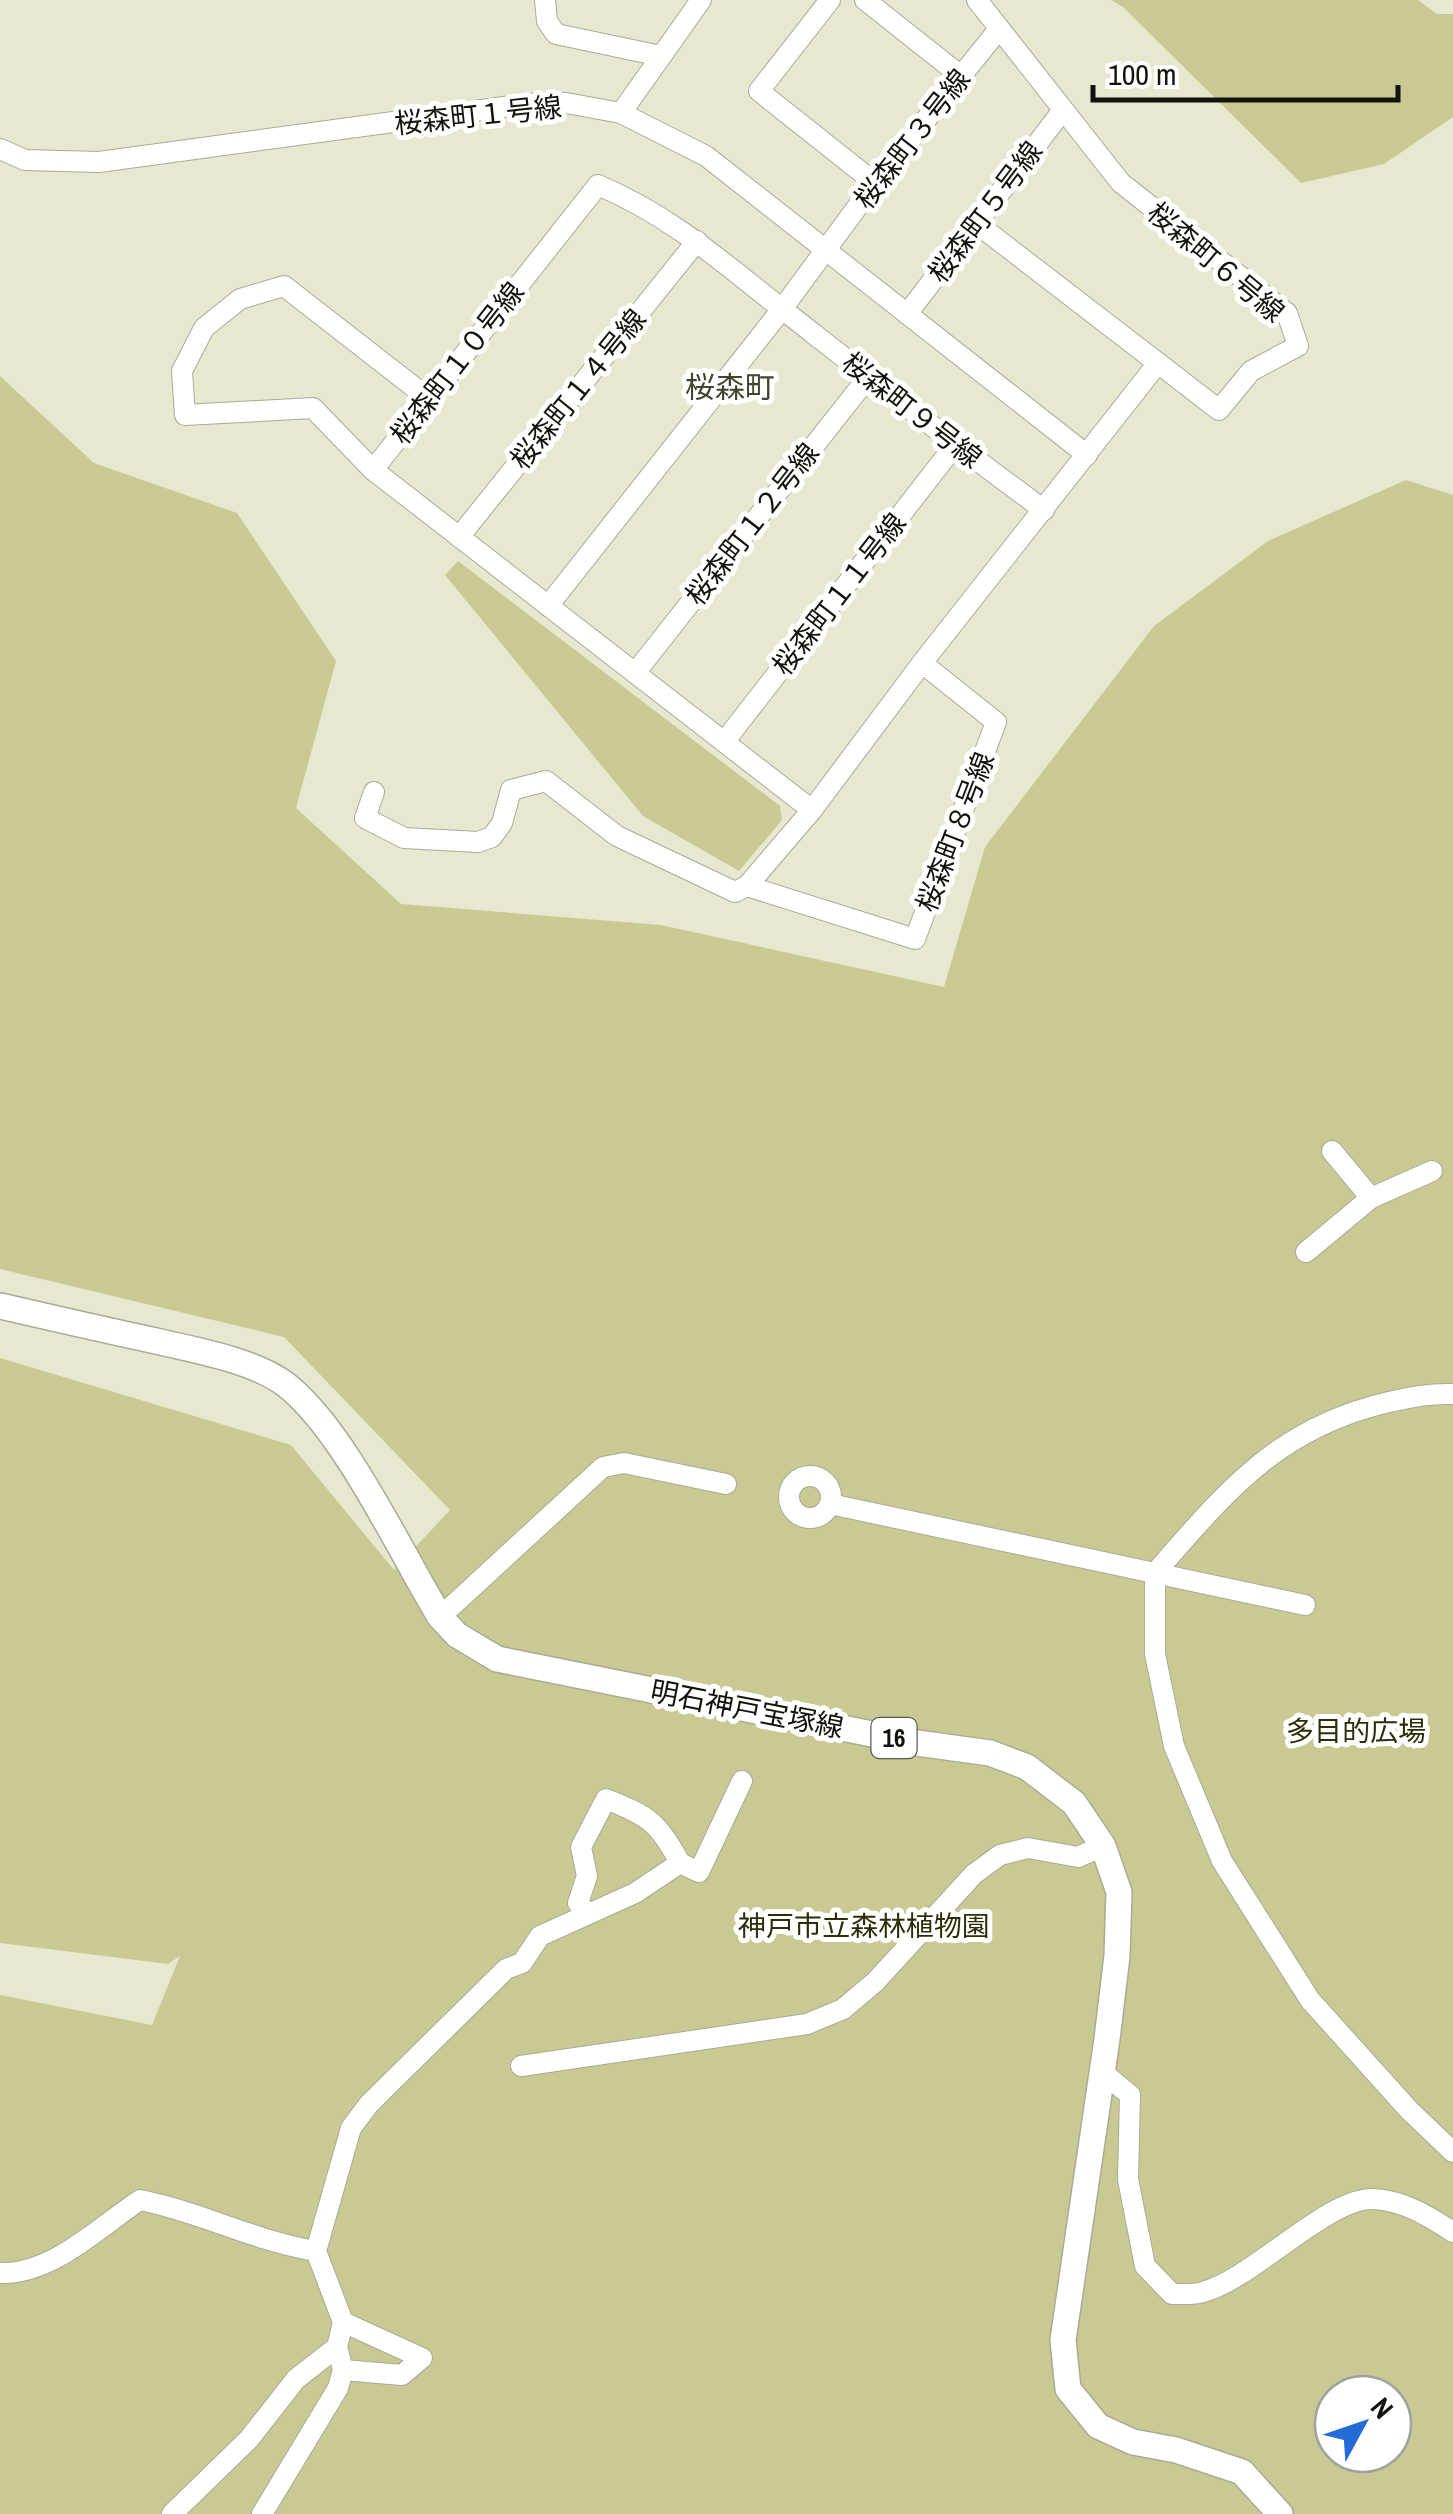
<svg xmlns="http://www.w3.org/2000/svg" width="1453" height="2514" font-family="'Archivo Narrow','Noto Sans JP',sans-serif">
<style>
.green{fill:#c9ca93;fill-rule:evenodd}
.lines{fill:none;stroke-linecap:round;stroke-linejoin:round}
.minor-casing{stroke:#aaab94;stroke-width:22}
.major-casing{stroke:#aaab94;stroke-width:28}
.minor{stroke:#fff;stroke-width:20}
.major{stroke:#fff;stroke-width:25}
.labels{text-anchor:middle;stroke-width:10;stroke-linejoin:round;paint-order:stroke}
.shield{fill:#fff;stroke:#5a5a54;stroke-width:2.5}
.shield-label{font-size:25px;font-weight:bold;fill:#13130b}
.street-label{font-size:28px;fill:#13130b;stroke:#fff}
.park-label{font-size:28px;fill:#2d2d08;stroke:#fff}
.neighbourhood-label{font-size:30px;fill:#43432f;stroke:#fff}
</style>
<rect width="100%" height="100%" fill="#e7e8cf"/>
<g class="green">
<path d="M 1111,0 L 1418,0 L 1437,14 L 1453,14 L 1453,117 L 1384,164 L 1301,183 L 1123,7 Z"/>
<path d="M 0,376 L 94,463 L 237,513 L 336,661 L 296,808 L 401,904 L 661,925 L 944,987 L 985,847 L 1154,626 L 1268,541 L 1406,480 L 1453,495 L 1453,2514 L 0,2514 L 0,1995 L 152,2025 L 180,1956 L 168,1964 L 0,1943 L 0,1358 L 291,1445 L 394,1570 L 450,1510 L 284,1337 L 0,1269 ZM 1333,2394 L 1393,2394 L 1393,2454 L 1333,2454 Z"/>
<path d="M 458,561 L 780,806 L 782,820 L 739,871 L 643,816 L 445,575 Z"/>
</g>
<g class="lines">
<defs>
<g id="minor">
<path d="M 545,0 L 547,21 L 556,34 L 661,56"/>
<path d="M 830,0 L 759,91 L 875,183"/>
<path d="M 865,0 L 961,76"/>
<path d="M 621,113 L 701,0"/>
<path d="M 0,149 L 25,160 L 99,162 L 526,104 L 566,103 L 621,113 L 706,156 L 1087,455"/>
<path d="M 976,223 L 1158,363"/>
<path d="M 907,314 L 1063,110"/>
<path d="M 373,470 L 313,408 L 185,415 L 182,371 L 204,328 L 240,299 L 284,286 L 428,398"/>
<path d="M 459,537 L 697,241"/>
<path d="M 548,606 L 782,309 L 875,183 L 999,29"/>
<path d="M 922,663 L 996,722 L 915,939 L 747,886 L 812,810 L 922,663 L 1158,363 L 1219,410 L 1251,371 L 1298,346 L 1287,313 L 1121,183 L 977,0"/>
<path d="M 635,673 L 869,376"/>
<path d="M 724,742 L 955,445"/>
<path d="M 374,792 L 365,818 L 404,838 L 478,842 L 492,837 L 502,823 L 511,790 L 546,781 L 617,836 L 735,892 L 747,886"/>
<path d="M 812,810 L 373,470 L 598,185 C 671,216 721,261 782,309 C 869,377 955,445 1044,510"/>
<path d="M 1332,1151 L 1371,1198"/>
<path d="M 1306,1252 L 1371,1198 L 1432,1171"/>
<path d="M 1453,1394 C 1429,1393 1408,1398 1385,1403 C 1276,1429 1225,1493 1155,1573 L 1155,1654 L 1174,1746 L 1222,1861 L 1310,2000 L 1409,2110 L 1453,2152"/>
<circle cx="810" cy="1497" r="21"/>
<path d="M 830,1504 L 1305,1605"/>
<path d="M 440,1617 L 603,1467 L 624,1463 L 726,1484"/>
<path d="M 588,1914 L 578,1903 L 587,1876 L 581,1847 L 606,1799 C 649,1816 659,1823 680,1863"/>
<path d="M 521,2066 L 807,2024 L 843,2009 L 875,1982 L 974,1874 L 1000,1855 L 1028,1848 L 1078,1857 L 1103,1846"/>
<path d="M 1101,2071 L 1130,2095 L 1128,2179 L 1145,2266 L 1172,2294 C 1182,2294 1194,2295 1203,2292 C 1253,2279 1329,2196 1374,2199 C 1405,2201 1428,2216 1453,2232"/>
<path d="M 0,2273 C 52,2275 99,2227 140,2200 C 201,2212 254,2241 316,2251"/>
<path d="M 343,2322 L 422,2358 L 402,2375 L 343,2370"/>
<path d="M 172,2514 L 249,2439 L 296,2379 L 337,2347"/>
<path d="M 262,2514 L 338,2388 L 343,2370 L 337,2347 L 343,2322 L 316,2251 L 351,2128 L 369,2104 L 506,1969 L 522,1963 L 540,1936 L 635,1893 L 680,1863 L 699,1872 L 742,1781"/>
</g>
<path id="major" d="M 0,1306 C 52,1318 104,1330 156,1341 C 194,1350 253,1360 285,1384 C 343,1428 401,1553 440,1617 L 457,1635 L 497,1659 L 917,1743 L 990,1753 L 1027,1767 L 1074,1803 L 1103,1846 L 1119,1892 L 1117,1956 L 1107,2039 L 1063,2340 L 1068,2389 L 1098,2426 L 1133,2442 L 1176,2450 L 1242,2472 L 1280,2514"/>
</defs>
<use href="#minor" class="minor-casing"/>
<use href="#major" class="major-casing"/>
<use href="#minor" class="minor"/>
<use href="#major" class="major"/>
</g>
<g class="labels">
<rect class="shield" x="871.5" y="1718" width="45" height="40" rx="8"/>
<g class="shield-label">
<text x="894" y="1747">16</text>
</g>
<g class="street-label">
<text transform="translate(478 115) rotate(-6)" y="10">桜森町１号線</text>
<text transform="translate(912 139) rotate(-52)" y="10">桜森町３号線</text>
<text transform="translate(985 212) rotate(-53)" y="10">桜森町５号線</text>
<text transform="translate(1216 262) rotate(40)" y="10">桜森町６号線</text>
<text transform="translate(457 363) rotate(-52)" y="10">桜森町１０号線</text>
<text transform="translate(578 389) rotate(-51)" y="10">桜森町１４号線</text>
<text transform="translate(912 410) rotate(38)" y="10">桜森町９号線</text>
<text transform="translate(752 524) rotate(-52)" y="10">桜森町１２号線</text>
<text transform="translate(839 594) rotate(-52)" y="10">桜森町１１号線</text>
<text transform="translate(955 832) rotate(-69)" y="10">桜森町８号線</text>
<text transform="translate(747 1709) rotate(11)" y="10">明石神戸宝塚線</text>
</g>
<g class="park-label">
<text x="1356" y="1741">多目的広場</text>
<text x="864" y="1936">神戸市立森林植物園</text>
</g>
<g class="neighbourhood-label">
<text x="730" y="398">桜森町</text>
</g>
</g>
<g transform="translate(1363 2424) rotate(50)"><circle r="48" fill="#ffffff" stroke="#a1a19d" stroke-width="2.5"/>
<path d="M0-8L18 38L0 25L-18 38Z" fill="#246bd7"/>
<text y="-15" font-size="28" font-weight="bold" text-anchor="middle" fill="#13130b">N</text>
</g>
<path d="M1093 85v15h305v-15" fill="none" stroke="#13130b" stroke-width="5"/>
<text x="1108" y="85" font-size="30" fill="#13130b" stroke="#ffffff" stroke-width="8" paint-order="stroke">100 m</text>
</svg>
